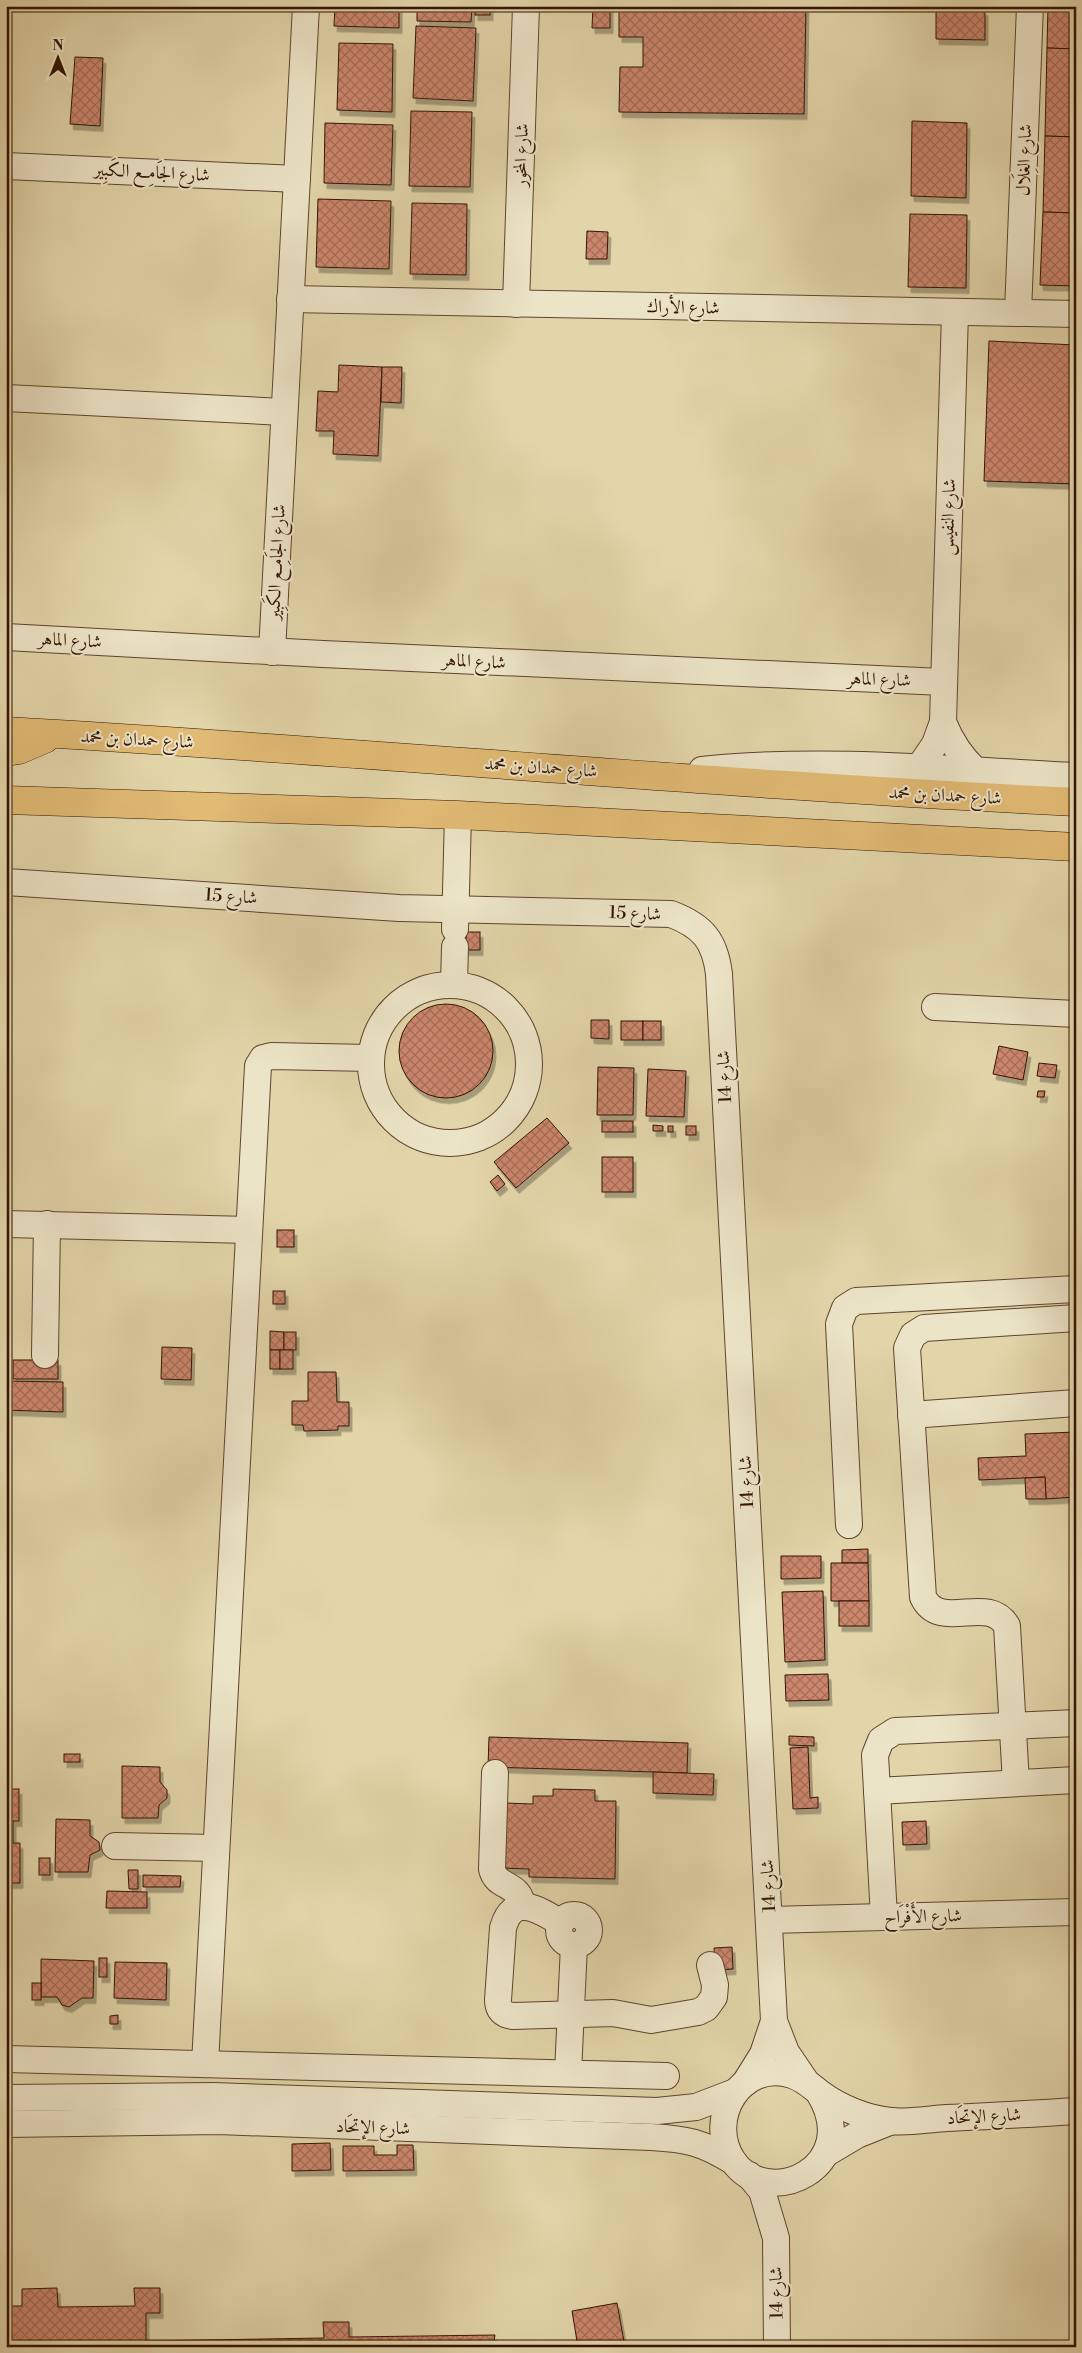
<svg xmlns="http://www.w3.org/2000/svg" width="1082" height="2353" font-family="'Libre Bodoni',Amiri,serif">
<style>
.building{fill:url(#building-cross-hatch);stroke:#331304;filter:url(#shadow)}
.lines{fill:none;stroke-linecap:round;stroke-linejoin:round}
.minor-casing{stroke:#5f442d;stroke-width:28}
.major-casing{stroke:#331304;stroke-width:29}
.minor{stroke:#ece4c7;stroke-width:26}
.major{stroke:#e1ba74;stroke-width:28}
.labels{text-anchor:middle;stroke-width:4;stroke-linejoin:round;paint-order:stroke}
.street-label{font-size:18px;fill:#331304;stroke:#ece4c7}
</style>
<defs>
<pattern id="building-cross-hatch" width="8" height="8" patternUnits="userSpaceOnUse" patternTransform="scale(1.25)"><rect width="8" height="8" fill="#cb866d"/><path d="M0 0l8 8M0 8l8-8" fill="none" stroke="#a56c57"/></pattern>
<filter id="shadow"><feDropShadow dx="3" dy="5.5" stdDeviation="0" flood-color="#0004"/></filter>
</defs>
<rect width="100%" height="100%" fill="#e2d5a9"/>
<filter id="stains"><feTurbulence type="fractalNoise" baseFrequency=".004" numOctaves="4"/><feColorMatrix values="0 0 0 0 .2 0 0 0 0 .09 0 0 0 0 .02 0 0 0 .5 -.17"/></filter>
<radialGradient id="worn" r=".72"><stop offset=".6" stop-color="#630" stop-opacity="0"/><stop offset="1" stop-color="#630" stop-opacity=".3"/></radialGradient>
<g class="building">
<path d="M 335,6 L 399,6 L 399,28 L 334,26 Z"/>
<path d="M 417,6 L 472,6 L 471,22 L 417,21 Z"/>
<rect x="475" y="6" width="15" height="9"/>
<path d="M 593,6 L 610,6 L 610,28 L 592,28 Z"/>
<path d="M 619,6 L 806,6 L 804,114 L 619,112 L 620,67 L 643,67 L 643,37 L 619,37 Z"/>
<path d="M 1048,6 L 1076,6 L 1076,49 L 1047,48 Z"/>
<path d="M 936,10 L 985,10 L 985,40 L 936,39 Z"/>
<path d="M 416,26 L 476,28 L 473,101 L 413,98 Z"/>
<path d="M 339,43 L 393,44 L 392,112 L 337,110 Z"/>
<path d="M 1047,48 L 1076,49 L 1076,137 L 1045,136 Z"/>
<path d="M 75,57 L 103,58 L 100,126 L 70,124 Z"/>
<path d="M 411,111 L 472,112 L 470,187 L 409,186 Z"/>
<path d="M 912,121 L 967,123 L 966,198 L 911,196 Z"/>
<path d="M 325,123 L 393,125 L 391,185 L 324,183 Z"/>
<path d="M 1045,136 L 1076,137 L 1076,213 L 1043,212 Z"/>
<path d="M 318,199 L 391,201 L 389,269 L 316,267 Z"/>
<path d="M 412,203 L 467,204 L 466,275 L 410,274 Z"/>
<path d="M 1043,212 L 1076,213 L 1076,286 L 1040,285 Z"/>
<path d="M 910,214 L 967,215 L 966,288 L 908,287 Z"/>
<path d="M 587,231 L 608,232 L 607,259 L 586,259 Z"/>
<path d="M 989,341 L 1076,345 L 1076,484 L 984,481 Z"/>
<path d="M 339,365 L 382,367 L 378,456 L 333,454 L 334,431 L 316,431 L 318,391 L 338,392 Z"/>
<path d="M 382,367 L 402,367 L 401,403 L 381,402 Z"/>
<rect x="466" y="932" width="14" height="18"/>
<circle cx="446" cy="1051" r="47"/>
<path d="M 591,1020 L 609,1020 L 609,1039 L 591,1038 Z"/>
<rect x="621" y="1021" width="22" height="19"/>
<rect x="643" y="1021" width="18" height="19"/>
<path d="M 999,1046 L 1028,1052 L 1023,1080 L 993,1074 Z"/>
<path d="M 1039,1063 L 1057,1065 L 1055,1078 L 1037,1076 Z"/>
<path d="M 598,1067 L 634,1068 L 633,1115 L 597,1115 Z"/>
<path d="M 648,1069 L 686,1071 L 684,1117 L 646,1116 Z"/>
<path d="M 1038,1091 L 1045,1091 L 1044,1097 L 1037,1097 Z"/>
<path d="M 547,1118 L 569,1143 L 516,1188 L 494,1162 Z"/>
<rect x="602" y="1121" width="31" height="11"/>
<path d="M 653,1125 L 663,1126 L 663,1131 L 653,1131 Z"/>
<rect x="668" y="1126" width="5" height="6"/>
<rect x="686" y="1126" width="10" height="9"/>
<rect x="602" y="1157" width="31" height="35"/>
<path d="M 498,1175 L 505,1184 L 497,1191 L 490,1182 Z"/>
<rect x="277" y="1230" width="17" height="17"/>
<rect x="273" y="1291" width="12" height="13"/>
<path d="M 270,1331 L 284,1332 L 284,1350 L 270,1350 Z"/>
<rect x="284" y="1332" width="12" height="18"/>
<path d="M 162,1347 L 192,1348 L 191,1380 L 161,1379 Z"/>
<rect x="270" y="1350" width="10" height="19"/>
<rect x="280" y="1350" width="13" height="19"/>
<rect x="13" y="1360" width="45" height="19"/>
<path d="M 308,1372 L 336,1372 L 337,1402 L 349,1402 L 349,1426 L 338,1426 L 338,1430 L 304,1431 L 303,1425 L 292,1425 L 292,1401 L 308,1401 Z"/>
<path d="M 6,1381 L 63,1382 L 63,1412 L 6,1410 Z"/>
<path d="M 1076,1432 L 1076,1497 L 1046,1499 L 1045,1477 L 979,1480 L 978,1458 L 1026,1456 L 1025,1434 Z"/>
<path d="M 1045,1477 L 1046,1499 L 1026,1499 L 1025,1478 Z"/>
<path d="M 868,1549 L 868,1563 L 842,1563 L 842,1550 Z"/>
<path d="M 781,1556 L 821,1556 L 821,1578 L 781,1579 Z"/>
<path d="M 831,1563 L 868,1563 L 869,1601 L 831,1601 Z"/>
<path d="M 823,1591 L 825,1660 L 785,1662 L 782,1592 Z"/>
<rect x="839" y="1601" width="30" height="25"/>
<path d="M 828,1674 L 829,1700 L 786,1701 L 785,1675 Z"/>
<path d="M 789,1736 L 814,1737 L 814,1746 L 789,1745 Z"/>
<path d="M 489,1737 L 688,1743 L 687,1773 L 488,1767 Z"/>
<path d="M 808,1747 L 810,1798 L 818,1797 L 818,1808 L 793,1809 L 790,1748 Z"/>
<rect x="64" y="1754" width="16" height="8"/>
<path d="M 122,1766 L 160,1767 L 160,1782 L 167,1790 L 167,1798 L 159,1805 L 158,1818 L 122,1818 Z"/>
<path d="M 653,1772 L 714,1774 L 713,1795 L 653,1793 Z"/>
<rect x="6" y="1789" width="13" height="32"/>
<path d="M 553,1789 L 595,1790 L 595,1801 L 616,1801 L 615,1879 L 529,1877 L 529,1869 L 502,1868 L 504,1803 L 533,1804 L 533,1796 L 553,1796 Z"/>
<path d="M 56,1819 L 90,1820 L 90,1836 L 99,1842 L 100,1850 L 90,1855 L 88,1872 L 55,1872 Z"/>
<path d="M 6,1821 L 13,1821 L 13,1843 L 20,1843 L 20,1883 L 6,1883 Z"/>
<path d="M 926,1821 L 927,1844 L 903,1845 L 902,1822 Z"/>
<rect x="39" y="1858" width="11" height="17"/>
<path d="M 128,1870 L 138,1870 L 138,1889 L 129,1889 Z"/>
<path d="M 143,1875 L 181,1876 L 180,1887 L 143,1887 Z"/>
<path d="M 107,1891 L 147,1892 L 147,1908 L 106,1908 Z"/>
<path d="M 732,1947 L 733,1969 L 715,1970 L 714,1948 Z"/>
<rect x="99" y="1958" width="8" height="19"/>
<path d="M 41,1959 L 94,1961 L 93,1998 L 82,1998 L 69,2007 L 62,2005 L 57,1997 L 41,1997 Z"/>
<path d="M 115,1962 L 167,1963 L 166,2000 L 114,1998 Z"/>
<rect x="32" y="1983" width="9" height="17"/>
<path d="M 118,2015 L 118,2024 L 110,2024 L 110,2016 Z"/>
<path d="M 330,2143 L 331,2170 L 292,2171 L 292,2144 Z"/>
<path d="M 397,2145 L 413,2145 L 414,2170 L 343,2171 L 343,2146 L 374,2146 L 374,2155 L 397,2155 Z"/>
<path d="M 57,2288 L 58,2307 L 135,2306 L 134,2288 L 160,2288 L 160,2313 L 146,2313 L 146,2341 L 324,2338 L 323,2322 L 349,2322 L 349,2337 L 495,2335 L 493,2347 L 6,2347 L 6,2306 L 22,2306 L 22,2289 Z"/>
<path d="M 617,2303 L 625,2347 L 578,2347 L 572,2311 Z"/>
</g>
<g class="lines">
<defs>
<g id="minor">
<path d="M 6,166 L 297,179"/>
<path d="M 290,299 L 1076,314"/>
<path d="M 516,304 L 526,6"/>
<path d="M 1018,313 L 1030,6"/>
<path d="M 6,398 L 284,412"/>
<path d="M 6,637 L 323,654 L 943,682"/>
<path d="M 272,652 L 306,6"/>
<path d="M 943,722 C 951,742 961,757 976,771"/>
<path d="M 918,769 L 935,744 L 943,722 L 955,312"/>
<path d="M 702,770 C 825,757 952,770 1076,776"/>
<path d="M 6,882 L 399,908 L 671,914 C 703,926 715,941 719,974 L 774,2021 L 786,2052 L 805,2080"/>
<path d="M 455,929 L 458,815"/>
<path d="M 454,984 L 455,947"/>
<circle cx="450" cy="1064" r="79"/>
<path d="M 935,1007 L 1076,1014"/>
<path d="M 6,1224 L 249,1230"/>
<path d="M 45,1355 L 47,1224"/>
<path d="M 911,1415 L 1076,1403"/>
<path d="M 849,1525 L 839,1324 L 845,1308 L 856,1301 L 1076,1289"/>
<path d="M 495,1773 L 492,1869 C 496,1889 521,1882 522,1907"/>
<path d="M 1016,1783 L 1007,1626 C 988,1593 940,1633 923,1597 L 907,1348 L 913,1335 L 924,1328 L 1076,1318"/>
<path d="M 877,1791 L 1076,1780"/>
<path d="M 115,1846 L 216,1848"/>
<circle cx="574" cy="1930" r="15"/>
<path d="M 884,1917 L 875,1755 L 881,1740 L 895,1731 L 1076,1723"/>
<path d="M 769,1920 L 1076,1912"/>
<path d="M 561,1923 C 540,1910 513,1892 503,1928 L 498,2000 C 498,2010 503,2015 513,2016 L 613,2013 L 651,2020 L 698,2012 L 706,2008 L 714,1997 L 715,1985 L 710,1965"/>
<path d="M 6,2059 L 666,2076"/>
<path d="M 205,2064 L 258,1066 L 263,1058 L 271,1056 L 371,1058"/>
<path d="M 568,2073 L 574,1945"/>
<path d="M 745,2083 L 763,2054 L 774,2021"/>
<path d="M 819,2093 C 864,2166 769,2212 733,2161 C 705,2119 741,2059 792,2075 C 804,2079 811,2086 820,2093 C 840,2108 866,2118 890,2121 C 908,2123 929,2119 947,2118 C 990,2116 1033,2114 1076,2111"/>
<path d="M 6,2098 L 213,2096 L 657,2111 L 696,2107 L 735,2092"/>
<path d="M 6,2124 L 218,2121 L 651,2137 C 687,2139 702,2142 734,2162"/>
<path d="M 825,2154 L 857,2135 L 892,2121"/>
<path d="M 749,2175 L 762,2191 L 776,2238 L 777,2347"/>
</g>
<g id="major">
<path d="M 6,731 C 363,751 719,785 1076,802"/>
<path d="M 6,752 L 19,750 L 45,739"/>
<path d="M 6,800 L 458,815 L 1076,847"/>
</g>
</defs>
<use href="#minor" class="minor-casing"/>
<use href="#major" class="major-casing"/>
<use href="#minor" class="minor"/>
<use href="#major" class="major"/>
</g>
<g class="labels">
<g class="street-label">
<text transform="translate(521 155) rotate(-88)" y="6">شارع المخور</text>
<text transform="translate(1024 160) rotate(-88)" y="6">شارع الغِلَال</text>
<text transform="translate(152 172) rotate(3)" y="6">شارع الجَامِع الكَبِير</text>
<text transform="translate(683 307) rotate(1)" y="6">شارع الأراك</text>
<text transform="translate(948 517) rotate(-88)" y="6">شارع النفيس</text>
<text transform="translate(276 562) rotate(-87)" y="6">شارع الجَامِع الكَبِير</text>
<text transform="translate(70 640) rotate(3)" y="6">شارع الماهر</text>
<text transform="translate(474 661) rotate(3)" y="6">شارع الماهر</text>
<text transform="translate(879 679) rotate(2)" y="6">شارع الماهر</text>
<text transform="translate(137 739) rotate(3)" y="6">شارع حمدان بن محمد</text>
<text transform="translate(541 767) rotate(4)" y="6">شارع حمدان بن محمد</text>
<text transform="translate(945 795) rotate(3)" y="6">شارع حمدان بن محمد</text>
<text transform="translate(231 896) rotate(4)" y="6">شارع 15</text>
<text transform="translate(635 913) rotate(2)" y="6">شارع 15</text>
<text transform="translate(724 1077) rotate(-93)" y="6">شارع 14</text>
<text transform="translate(746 1482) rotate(-93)" y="6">شارع 14</text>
<text transform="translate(768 1886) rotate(-93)" y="6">شارع 14</text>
<text transform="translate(923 1916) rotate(-1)" y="6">شارع الأَفْرَاح</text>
<text transform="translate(984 2116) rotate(-3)" y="6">شارع الإتحَاد</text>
<text transform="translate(373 2127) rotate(2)" y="6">شارع الإتحَاد</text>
<text transform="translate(776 2293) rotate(-91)" y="6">شارع 14</text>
</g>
</g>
<rect width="1082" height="2353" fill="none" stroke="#e2d5a9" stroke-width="25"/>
<rect x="8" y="8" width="1067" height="2338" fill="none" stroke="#331304" stroke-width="2.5"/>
<rect x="12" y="12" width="1057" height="2328" fill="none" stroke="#331304"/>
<g transform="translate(58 58)" stroke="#ece4c7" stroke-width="4" paint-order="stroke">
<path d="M0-4L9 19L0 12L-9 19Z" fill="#331304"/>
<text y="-8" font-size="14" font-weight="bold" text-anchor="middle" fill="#331304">N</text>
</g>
<rect width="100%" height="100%" filter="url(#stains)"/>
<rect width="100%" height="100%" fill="url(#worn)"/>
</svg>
